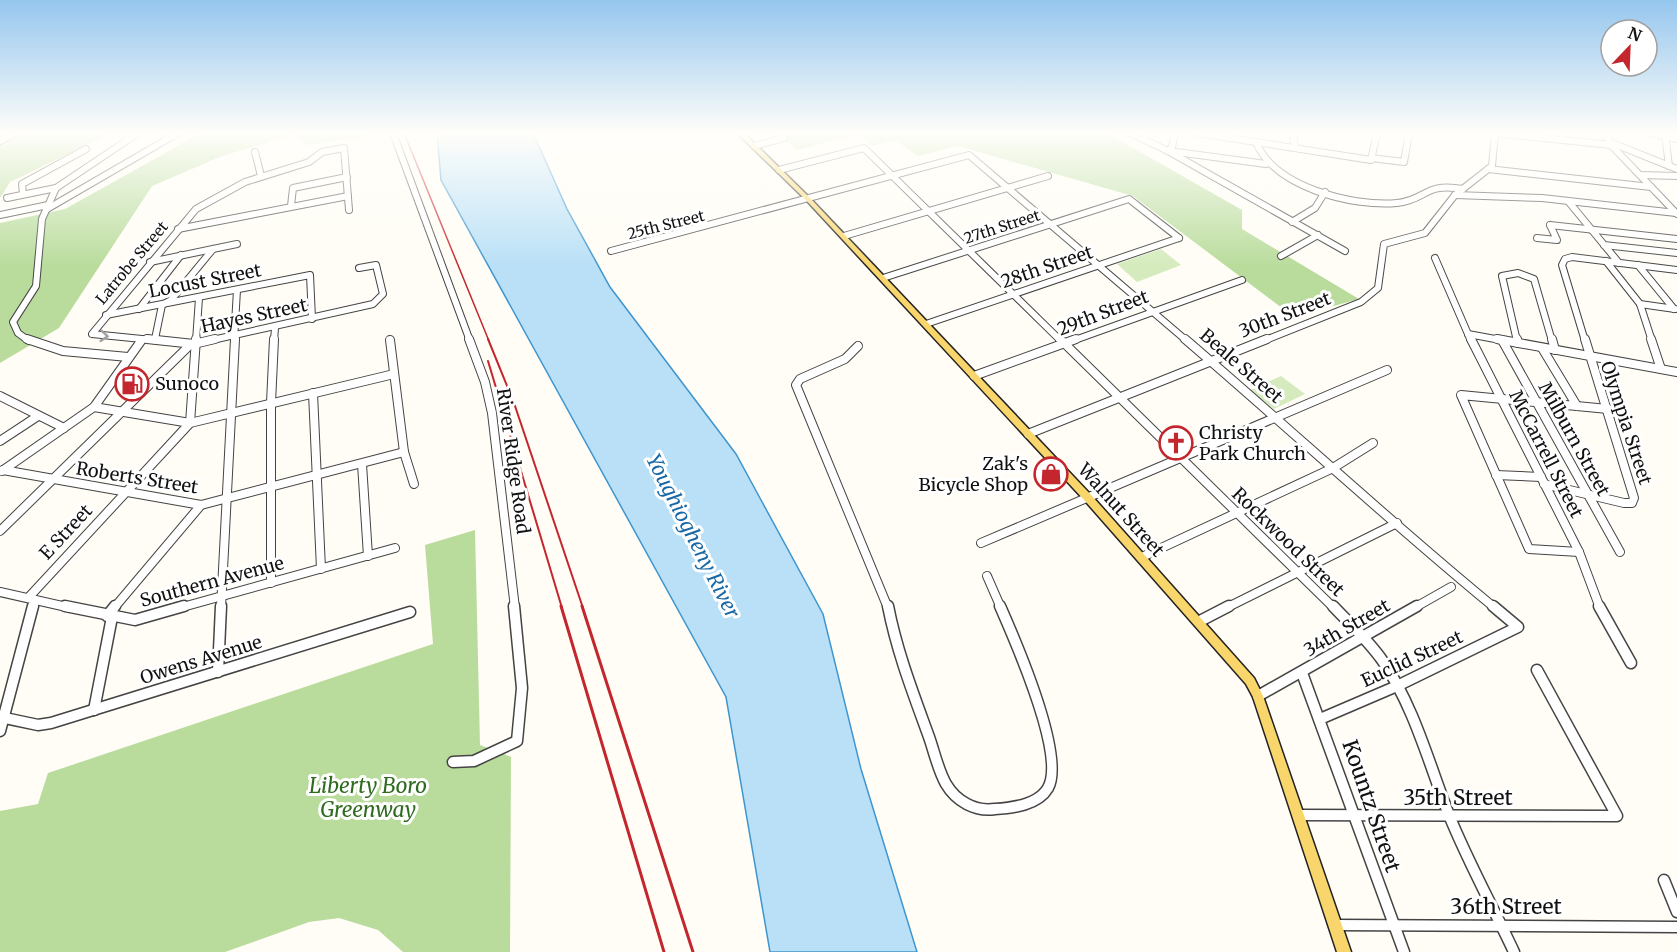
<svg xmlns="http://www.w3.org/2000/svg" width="1677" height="952" font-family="Merriweather,serif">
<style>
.green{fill:#d5ebbd}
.forest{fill:#b9dc9c}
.water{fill:#b9e0f7;stroke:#3f96cf;stroke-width:1.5}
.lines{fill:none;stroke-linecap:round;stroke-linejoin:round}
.minor-far2-casing{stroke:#444;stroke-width:8}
.minor-far1-casing{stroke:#444;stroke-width:10}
.minor-casing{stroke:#444;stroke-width:13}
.major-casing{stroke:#222;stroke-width:3}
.minor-far2{stroke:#fff;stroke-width:6}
.minor-far1{stroke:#fff;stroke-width:8}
.minor{stroke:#fff;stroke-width:10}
.major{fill:#f9d66b;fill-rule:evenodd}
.rail-far2{stroke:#c4262e;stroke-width:1.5}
.rail-far1{stroke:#c4262e;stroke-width:2}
.rail{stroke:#c4262e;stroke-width:3}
.oneway{stroke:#a0a0a0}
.labels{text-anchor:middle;stroke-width:6;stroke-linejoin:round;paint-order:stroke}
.far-street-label{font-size:15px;fill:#111;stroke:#fff}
.street-label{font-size:18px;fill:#111;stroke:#fff}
.poi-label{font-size:18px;fill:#111;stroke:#fff;text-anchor:start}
.water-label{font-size:20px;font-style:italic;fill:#1768a6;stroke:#fff}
.near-park-label{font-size:21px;font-style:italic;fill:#2f6b1f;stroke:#fff}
.near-street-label{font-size:21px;fill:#111;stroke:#fff}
</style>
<rect width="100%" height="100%" fill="#fffdf5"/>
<g class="green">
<path d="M 1161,249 L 1181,265 L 1137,282 L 1117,264 Z"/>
<path d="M 1281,376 L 1305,394 L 1274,409 L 1250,390 Z"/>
</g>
<g class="forest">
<path d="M 6,133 L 111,133 L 10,182 L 0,198 L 0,136 Z"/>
<path d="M 201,133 L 370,133 L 370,136 L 307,145 L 296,134 L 222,156 L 152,186 L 59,328 L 0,363 L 0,223 L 65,209 Z"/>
<path d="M 779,133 L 1107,133 L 1242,210 L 1242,229 L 1359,299 L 1294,317 L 1133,196 L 958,146 L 918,156 L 895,140 L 872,146 L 858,134 L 797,150 Z"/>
<path d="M 475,530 L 480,745 L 511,757 L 510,952 L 403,952 L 378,930 L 339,918 L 309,922 L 225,952 L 0,952 L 0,811 L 38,804 L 48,773 L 433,644 L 425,545 Z"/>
</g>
<path class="water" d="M 437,133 L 533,133 L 567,209 L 610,287 L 736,454 L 823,614 L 861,769 L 917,952 L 770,952 L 726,697 L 441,180 Z"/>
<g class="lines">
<defs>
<g id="minor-far2">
<path d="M 393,133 L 470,341"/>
<path d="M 1130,133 L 1168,151 L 1345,251"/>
<path d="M 1198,133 L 1371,160 L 1377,133"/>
<path d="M 1293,133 L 1295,148"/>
<path d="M 1495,133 L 1611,145"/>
<path d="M 1605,133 L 1611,145 L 1677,214"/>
<path d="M 1651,133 L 1677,139"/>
<path d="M 1665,133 L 1669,166"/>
<path d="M 0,141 L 15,133"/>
<path d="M 1256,142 C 1274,187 1352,207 1397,203 C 1427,200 1424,182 1463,189"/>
<path d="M 1612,143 L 1677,169"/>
<path d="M 754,146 L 784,138"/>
<path d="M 1168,151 L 1172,147 L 1175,133"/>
<path d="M 1169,151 L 1266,164"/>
<path d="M 255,152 L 261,176"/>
<path d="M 1371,158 L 1404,162 L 1409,133"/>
<path d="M 1488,169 L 1651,187"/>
<path d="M 779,170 L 864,148 L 1061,341"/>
<path d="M 1640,175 L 1677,176"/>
<path d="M 23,194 L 22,184 L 86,149"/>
<path d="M 1455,195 L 1542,198 L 1676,213"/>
<path d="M 7,198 L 56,188"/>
<path d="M 1568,201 L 1619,263"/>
<path d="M 291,206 L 293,188 L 347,177"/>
<path d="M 47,209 L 178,133"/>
<path d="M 0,215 L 48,205"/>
<path d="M 1292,222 L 1315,208 L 1325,192"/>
<path d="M 1550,225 L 1677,239"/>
<path d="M 178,229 L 348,196"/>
<path d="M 844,236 L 1048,176"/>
<path d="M 1537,238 L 1557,240 L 1550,225"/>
<path d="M 1604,245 L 1677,253"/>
<path d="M 611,251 L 969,155 L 1187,341"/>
<path d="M 1281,256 L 1318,235"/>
<path d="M 1435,258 L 1471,341"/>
<path d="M 1606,261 L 1640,304 L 1652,341"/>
<path d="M 150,262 L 237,244"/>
<path d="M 1638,265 L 1674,309"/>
<path d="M 883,278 L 1129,199 L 1179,238"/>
<path d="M 1640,304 L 1675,309"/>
<path d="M 139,309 L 181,255"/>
<path d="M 106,315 L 310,275 L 312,319"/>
<path d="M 926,324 L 1179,238"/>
<path d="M 1468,334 L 1506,341"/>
<path d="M 155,339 L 162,305 L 171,300 L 213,249"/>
<path d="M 29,341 L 18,333 L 13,322 L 36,286 L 42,219 L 56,188 L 138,133"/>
<path d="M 162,341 L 92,334 L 196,209 L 245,182 L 309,162 L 322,152 L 344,148 L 349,210"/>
<path d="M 196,341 L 199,298"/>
<path d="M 208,341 L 373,304 L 383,294 L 376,265 L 359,268"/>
<path d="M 234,341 L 237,290"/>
<path d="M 274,341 L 275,328"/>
<path d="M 1072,341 L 1242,280"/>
<path d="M 1263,341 L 1361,302 L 1378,288 L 1384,244 L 1425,233 L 1455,195 L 1492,166 L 1495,133"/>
<path d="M 1517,341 L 1502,276 L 1518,273 L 1534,279 L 1552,341"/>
<path d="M 1585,341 L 1562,265 L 1565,259 L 1572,257 L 1677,270"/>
</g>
<g id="minor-far1">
<path d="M 27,339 L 63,351 L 128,357"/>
<path d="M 147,339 L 194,344 L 215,339"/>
<path d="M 469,339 L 485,382 L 492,413 L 515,608"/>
<path d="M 1060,339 L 1334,608"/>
<path d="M 1185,339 C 1289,428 1389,521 1495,608"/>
<path d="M 1471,339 L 1579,552 L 1600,608"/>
<path d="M 1497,339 L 1677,372"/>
<path d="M 1517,339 L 1518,343"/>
<path d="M 1552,339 L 1555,350"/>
<path d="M 1651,339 L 1661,369"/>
<path d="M 390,340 L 404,452 L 414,484"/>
<path d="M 1502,340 L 1620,552"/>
<path d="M 858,346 L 845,359 L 800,379 L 796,385 L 888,608"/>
<path d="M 1542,348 L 1577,406"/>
<path d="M 974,376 L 1076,339"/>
<path d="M 313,393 L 321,569"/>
<path d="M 0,396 L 64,428"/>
<path d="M 94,407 L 190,423 L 394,374"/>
<path d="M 1028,434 L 1267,339"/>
<path d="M 0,441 L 38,416"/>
<path d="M 362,464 L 368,556"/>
<path d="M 3,470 L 201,505 L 404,452"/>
<path d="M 2,471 L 94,407 L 141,341"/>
<path d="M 1496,475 L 1541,477"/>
<path d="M 1544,484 L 1624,503 L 1632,503 L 1634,498 L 1585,339"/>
<path d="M 0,531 L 191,344"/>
<path d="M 981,543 L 1387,370"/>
<path d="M 1579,552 L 1529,549 L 1461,395 L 1608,409"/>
<path d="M 1142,557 L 1333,468 L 1373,443"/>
<path d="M 987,576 L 1001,608"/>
<path d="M 271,583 L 271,403 L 274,339"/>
<path d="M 0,592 L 71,608"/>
<path d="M 29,597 L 190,423 L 196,339"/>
<path d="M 33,608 L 35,600"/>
<path d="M 114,608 L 201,505"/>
<path d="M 179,608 L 395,548"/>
<path d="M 221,608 L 235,339"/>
<path d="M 1226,608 L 1397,523"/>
<path d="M 1414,608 L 1451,587"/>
</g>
<g id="minor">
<path d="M 65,606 L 135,620 L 184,606"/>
<path d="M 888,606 C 897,652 913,693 929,737 C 934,751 938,770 946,784 C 956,801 975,812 995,809 C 1013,808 1038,805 1048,788 C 1066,756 1015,640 1000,606"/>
<path d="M 1333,606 C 1350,624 1368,640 1382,660 C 1414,706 1429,764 1449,815 C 1468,862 1493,907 1514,952"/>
<path d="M 1599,606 L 1631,663"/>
<path d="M 107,616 L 115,606"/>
<path d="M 1200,621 L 1229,606"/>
<path d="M 218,672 L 221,606"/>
<path d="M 1302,673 L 1404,952"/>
<path d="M 1258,696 L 1417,606"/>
<path d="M 94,710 L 112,617"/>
<path d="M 0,717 L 38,725 L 51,723 L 410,612"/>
<path d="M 1320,719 L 1397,686 L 1518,627 L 1493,606"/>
<path d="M 0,731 L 33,606"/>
<path d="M 453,762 L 474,761 L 517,741 L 522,688 L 514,606"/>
<path d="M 1298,815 L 1617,816 L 1537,670"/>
<path d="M 1664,880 L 1677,912"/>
<path d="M 1335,925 L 1677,927"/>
</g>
<path id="major" d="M 737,133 L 744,133 L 810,198 L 1092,496 L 1254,678 L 1263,696 L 1351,952 L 1337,952 L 1253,697 L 1246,684 L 1086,502 L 806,200 Z"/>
</defs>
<use href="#minor-far2" class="minor-far2-casing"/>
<use href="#minor-far1" class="minor-far1-casing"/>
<use href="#minor" class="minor-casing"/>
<use href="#major" class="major-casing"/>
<use href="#minor-far2" class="minor-far2"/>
<use href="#minor-far1" class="minor-far1"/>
<use href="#minor" class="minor"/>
<use href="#major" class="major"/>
<path class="rail-far2" d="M 404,133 L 489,341"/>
<g class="rail-far1">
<path d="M 488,339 L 514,403 L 583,608"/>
<path d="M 488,361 L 562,608"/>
</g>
<g class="rail">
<path d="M 561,606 L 664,952"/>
<path d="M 582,606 L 693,952"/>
</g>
</g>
<defs><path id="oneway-chevron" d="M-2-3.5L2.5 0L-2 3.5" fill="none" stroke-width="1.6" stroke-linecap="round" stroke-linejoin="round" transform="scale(1.5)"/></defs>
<use class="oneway" href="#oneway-chevron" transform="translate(104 336) rotate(5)"/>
<linearGradient id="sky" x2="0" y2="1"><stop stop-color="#95c6ee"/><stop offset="0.5" stop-color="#fffefa"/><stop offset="1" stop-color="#fffefa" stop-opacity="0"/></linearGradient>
<rect width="1677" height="267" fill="url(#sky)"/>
<defs>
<symbol id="fuel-ring" viewBox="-11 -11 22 22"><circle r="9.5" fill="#fff" stroke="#c4262e" stroke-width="1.5"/><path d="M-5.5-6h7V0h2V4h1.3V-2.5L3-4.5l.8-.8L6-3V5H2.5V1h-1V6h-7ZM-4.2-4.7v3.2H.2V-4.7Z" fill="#c4262e"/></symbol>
<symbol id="church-ring" viewBox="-11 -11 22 22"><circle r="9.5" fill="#fff" stroke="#c4262e" stroke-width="1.5"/><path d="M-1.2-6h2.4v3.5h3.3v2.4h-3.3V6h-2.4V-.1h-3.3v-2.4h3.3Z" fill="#c4262e"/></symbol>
<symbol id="shop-ring" viewBox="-11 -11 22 22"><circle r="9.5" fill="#fff" stroke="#c4262e" stroke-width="1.5"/><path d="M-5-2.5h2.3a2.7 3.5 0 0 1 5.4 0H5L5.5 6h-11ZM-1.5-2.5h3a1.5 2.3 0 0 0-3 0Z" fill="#c4262e"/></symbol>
</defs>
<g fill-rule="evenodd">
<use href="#fuel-ring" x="113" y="365" width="38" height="38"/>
<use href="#church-ring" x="1157" y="424" width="38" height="38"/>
<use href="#shop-ring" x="1032" y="455" width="38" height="38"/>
</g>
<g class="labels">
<g class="far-street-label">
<text transform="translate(666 225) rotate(-14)" y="5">25th Street</text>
<text transform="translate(1002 227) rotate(-18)" y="5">27th Street</text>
<text transform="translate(132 263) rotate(-50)" y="5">Latrobe Street</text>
</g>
<g class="street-label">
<text transform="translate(1047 267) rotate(-19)" y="6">28th Street</text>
<text transform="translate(205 281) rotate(-11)" y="6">Locust Street</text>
<text transform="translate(1103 313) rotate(-21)" y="6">29th Street</text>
<text transform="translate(1285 315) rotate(-21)" y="6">30th Street</text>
<text transform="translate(254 316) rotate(-12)" y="6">Hayes Street</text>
<text transform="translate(1241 366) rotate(41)" y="6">Beale Street</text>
<text transform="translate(1626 423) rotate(72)" y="6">Olympia Street</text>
<text transform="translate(1574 439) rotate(61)" y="6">Milburn Street</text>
<text transform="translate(1546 454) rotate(63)" y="6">McCarrell Street</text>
<text transform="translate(513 461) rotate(82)" y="6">River Ridge Road</text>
<text transform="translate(137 478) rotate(9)" y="6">Roberts Street</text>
<text transform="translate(1121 510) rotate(48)" y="6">Walnut Street</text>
<text transform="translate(66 532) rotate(-47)" y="6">E Street</text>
<text transform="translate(1288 542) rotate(44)" y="6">Rockwood Street</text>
<text transform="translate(212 582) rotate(-15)" y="6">Southern Avenue</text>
<text transform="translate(1347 628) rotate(-30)" y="6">34th Street</text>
<text transform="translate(1412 659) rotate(-25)" y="6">Euclid Street</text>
<text transform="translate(201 660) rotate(-17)" y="6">Owens Avenue</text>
</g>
<g class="poi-label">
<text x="155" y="390">Sunoco</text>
<text x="1199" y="439">Christy<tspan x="1199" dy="21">Park Church</tspan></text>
<text x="1028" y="470" text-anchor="end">Zak's<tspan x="1028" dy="21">Bicycle Shop</tspan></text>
</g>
<g class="water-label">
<text transform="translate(693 536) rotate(63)" y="7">Youghiogheny River</text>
</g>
<g class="near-park-label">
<text x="368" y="793">Liberty Boro<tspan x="368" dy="24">Greenway</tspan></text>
</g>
<g class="near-street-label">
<text x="1458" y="805">35th Street</text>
<text transform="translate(1371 806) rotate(71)" y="7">Kountz Street</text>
<text x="1506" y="914">36th Street</text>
</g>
</g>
<g transform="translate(1629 48) rotate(23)"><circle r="28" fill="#ffffff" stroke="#a0a0a0" stroke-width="1.5"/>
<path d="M0-4.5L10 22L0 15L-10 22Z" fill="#c4262e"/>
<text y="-9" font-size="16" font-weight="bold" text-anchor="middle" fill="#111111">N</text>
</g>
</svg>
